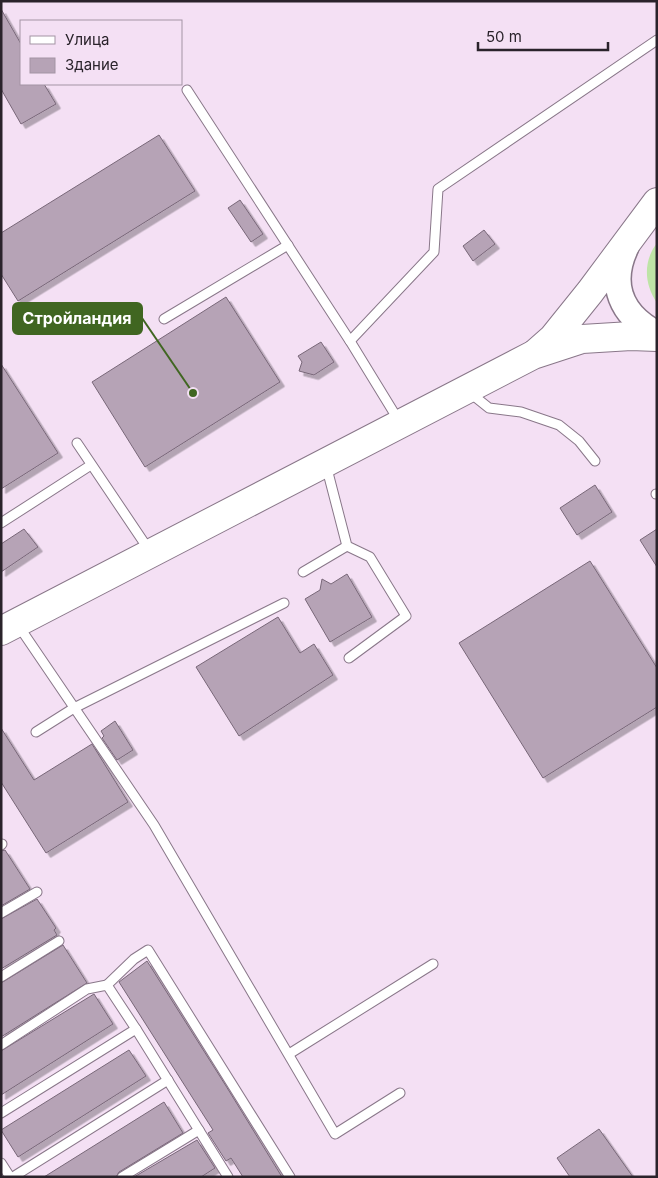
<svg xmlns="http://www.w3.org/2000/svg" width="658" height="1178" font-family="Inter,sans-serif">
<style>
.green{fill:#bee4a6}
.building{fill:#b6a3b6;stroke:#786778;filter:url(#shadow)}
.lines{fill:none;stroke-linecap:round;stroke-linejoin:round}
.service-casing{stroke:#897789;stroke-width:11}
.secondary-casing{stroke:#897789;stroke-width:28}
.primary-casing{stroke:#897789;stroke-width:30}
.service{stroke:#fff;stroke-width:9}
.secondary{stroke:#fff;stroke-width:25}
.primary{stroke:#fff;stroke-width:28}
.leader{fill:none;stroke:#406621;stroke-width:2}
.callout-dot{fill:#406621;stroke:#f4e0f4;stroke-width:2}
.callout{fill:#406621;stroke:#406621;stroke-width:2}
.callout-label{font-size:16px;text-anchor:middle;font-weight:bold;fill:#fff}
</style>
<defs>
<filter id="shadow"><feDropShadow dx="4.5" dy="4.5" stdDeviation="0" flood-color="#0004"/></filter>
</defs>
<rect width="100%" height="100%" fill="#f4e0f4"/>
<path class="green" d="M 657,243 L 657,303 C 644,284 643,261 657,243 Z"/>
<g class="building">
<path d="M 1,9 L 21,44 L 21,84 L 44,84 L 56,104 L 21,124 L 1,89 Z"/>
<path d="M 159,135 L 195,191 L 18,301 L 1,274 L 1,233 Z"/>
<path d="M 240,200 L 263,234 L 251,242 L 228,208 Z"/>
<path d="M 484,230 L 495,244 L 473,261 L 463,246 Z"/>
<path d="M 226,297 L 280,382 L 145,467 L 92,382 Z"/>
<path d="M 321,342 L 334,362 L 314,375 L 299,371 L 302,362 L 298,356 Z"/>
<path d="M 1,364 L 58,453 L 1,489 Z"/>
<path d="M 595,485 L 612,512 L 577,535 L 560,508 Z"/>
<path d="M 24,529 L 38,547 L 1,572 L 1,544 Z"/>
<path d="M 657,529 L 657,567 L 640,540 Z"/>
<path d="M 590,561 L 657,668 L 657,707 L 543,778 L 459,643 Z"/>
<path d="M 347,574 L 372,617 L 330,642 L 305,599 L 320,590 L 322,579 L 331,584 Z"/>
<path d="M 278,617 L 300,653 L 314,644 L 333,675 L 239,736 L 196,667 Z"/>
<path d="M 115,721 L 133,750 L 117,760 L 102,738 L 104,736 L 101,731 Z"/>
<path d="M 1,728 L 34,780 L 92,744 L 128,802 L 46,853 L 1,782 Z"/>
<path d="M 5,850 L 30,889 L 1,906 L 1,851 Z"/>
<path d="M 37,899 L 56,928 L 54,930 L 57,935 L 1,969 L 1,919 Z"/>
<path d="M 63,945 L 87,983 L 1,1037 L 1,983 Z"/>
<path d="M 147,961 L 226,1086 L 282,1177 L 243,1177 L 231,1158 L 226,1161 L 208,1133 L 213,1130 L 119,982 Z"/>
<path d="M 94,994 L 113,1024 L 1,1095 L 1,1051 Z"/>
<path d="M 129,1050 L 146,1076 L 18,1157 L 1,1130 Z"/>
<path d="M 164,1102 L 183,1133 L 119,1172 L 116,1177 L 44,1177 Z"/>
<path d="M 599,1129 L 633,1177 L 570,1177 L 557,1158 Z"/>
<path d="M 197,1140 L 215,1168 L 201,1177 L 134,1177 Z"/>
</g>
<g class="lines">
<defs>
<g id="service">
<path d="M 187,90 L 350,341 L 399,421"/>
<path d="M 164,319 L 288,245"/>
<path d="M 350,341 L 434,252 L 438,189 L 657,40"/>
<path d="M 469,392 L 489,408 L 521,412 L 559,425 L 579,441 L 595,461"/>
<path d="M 77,443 L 149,550"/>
<path d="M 326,465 L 347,546 L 370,557 L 406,616 L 349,658"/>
<path d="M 656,494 L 657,494"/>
<path d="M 1,523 L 91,465"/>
<path d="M 303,572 L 347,546"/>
<path d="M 18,625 L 154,825 L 335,1134 L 400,1093"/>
<path d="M 36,732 L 74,708 L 284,603"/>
<path d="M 1,845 L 2,844"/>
<path d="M 1,913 L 37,892"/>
<path d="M 1,977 L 59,941"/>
<path d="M 107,985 L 134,959 L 148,950 L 290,1177"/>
<path d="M 1,1045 L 87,989 L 107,985 L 136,1029"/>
<path d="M 289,1054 L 433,964"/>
<path d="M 1,1113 L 136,1029 L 228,1177"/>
<path d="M 1,1163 L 10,1177"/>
<path d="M 13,1177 L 168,1080"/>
<path d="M 122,1177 L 199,1130"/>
</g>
<path id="secondary" d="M 626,247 C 608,285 621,315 657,334"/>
<g id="primary">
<path d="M 536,353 L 553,338 L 590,292 L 657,202"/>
<path d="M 1,631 L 533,355 L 582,339 L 631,336 L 657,337"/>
</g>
</defs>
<use href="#service" class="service-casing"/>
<use href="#secondary" class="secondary-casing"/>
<use href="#primary" class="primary-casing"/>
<use href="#service" class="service"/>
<use href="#secondary" class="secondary"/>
<use href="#primary" class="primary"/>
</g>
<path class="leader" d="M193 393L142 318"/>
<circle class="callout-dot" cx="193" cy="393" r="5"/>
<rect class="callout" x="13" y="303" width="129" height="31" rx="5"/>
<g class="callout-label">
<text x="77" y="324">Стройландия</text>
</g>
<rect width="658" height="1178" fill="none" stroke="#2a232b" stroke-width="5"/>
<rect x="20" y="20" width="162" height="65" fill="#f4e0f4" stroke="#a394a4"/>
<rect x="30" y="36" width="25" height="8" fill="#ffffff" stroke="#a394a4"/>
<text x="65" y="45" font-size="15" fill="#2a232b">Улица</text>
<rect x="30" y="58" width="25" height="15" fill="#b6a3b6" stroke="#a394a4"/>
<text x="65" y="70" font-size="15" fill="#2a232b">Здание</text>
<path d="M478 42v8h130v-8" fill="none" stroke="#2a232b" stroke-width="2.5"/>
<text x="486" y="42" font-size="15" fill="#2a232b" stroke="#f4e0f4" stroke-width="4" paint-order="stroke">50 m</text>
</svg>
